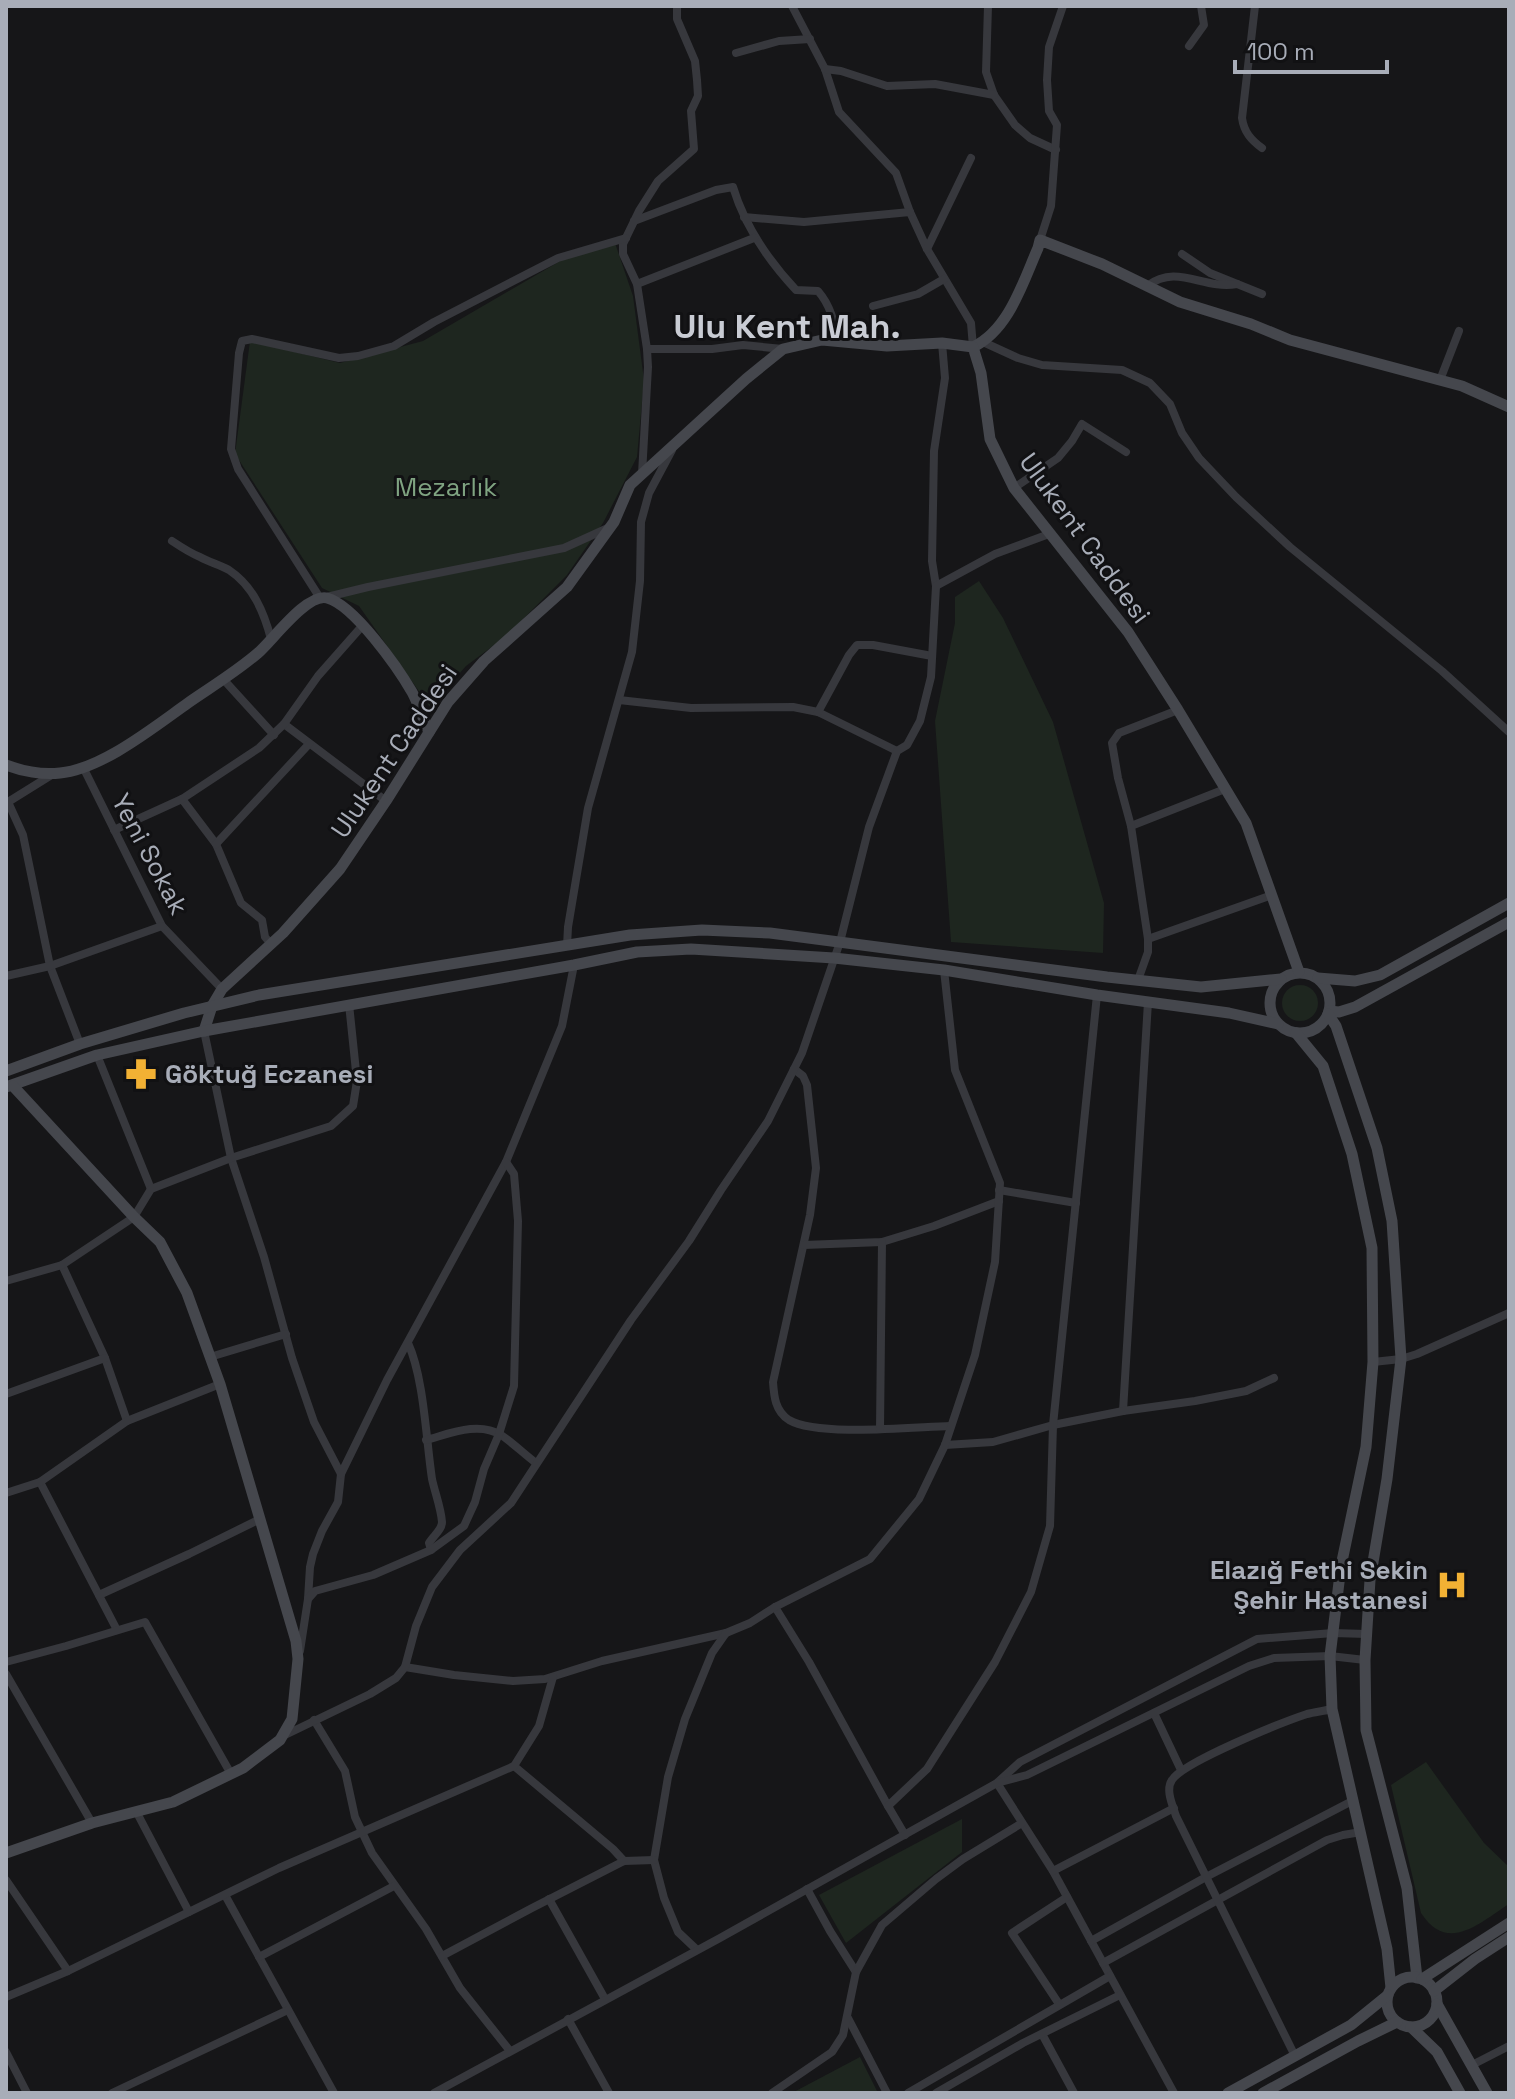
<svg xmlns="http://www.w3.org/2000/svg" width="1515" height="2099" font-family="'Space Grotesk',sans-serif">
<style>
.green{fill:#1e261f}
.lines{fill:none;stroke-linecap:round;stroke-linejoin:round}
.street{stroke:#37383d;stroke-width:8}
.secondary{stroke:#45474d;stroke-width:11}
.labels{text-anchor:middle;stroke-width:6;stroke-linejoin:round;paint-order:stroke}
.park-label{font-size:26px;fill:#7fa381;stroke:#111113}
.street-label{font-size:26px;fill:#a8adb8;stroke:#111113}
.poi-label{font-size:26px;font-weight:bold;fill:#a8adb8;stroke:#111113;text-anchor:start}
.district-label{font-size:34px;font-weight:bold;fill:#c9ccd4;stroke:#111113}
</style>
<rect width="100%" height="100%" fill="#161618"/>
<g class="green">
<path d="M 615,243 L 633,296 L 644,380 L 637,457 L 603,523 L 567,575 L 505,637 L 466,666 L 430,707 L 359,606 L 322,588 L 235,454 L 250,341 L 340,363 L 423,341 L 562,260 Z"/>
<path d="M 979,581 L 1003,618 L 1053,722 L 1104,903 L 1103,953 L 951,942 L 935,721 L 955,623 L 955,597 Z"/>
<circle cx="1300" cy="1003" r="18"/>
<path d="M 1426,1762 L 1484,1843 L 1509,1867 L 1509,1904 C 1479,1923 1448,1954 1421,1913 L 1391,1785 Z"/>
<path d="M 962,1819 L 962,1852 L 846,1943 L 819,1895 Z"/>
<path d="M 860,2057 L 878,2093 L 792,2093 Z"/>
</g>
<g class="lines">
<g class="street">
<path d="M 792,6 L 825,69 L 839,112 L 896,173 L 910,212 L 927,249 L 971,323 L 973,347"/>
<path d="M 988,6 L 986,72 L 994,95 L 1015,125 L 1030,138 L 1056,150"/>
<path d="M 1255,6 L 1242,118 C 1244,132 1251,140 1262,148"/>
<path d="M 1189,46 L 1204,25 L 1201,6"/>
<path d="M 736,53 L 779,41 L 810,39"/>
<path d="M 825,69 L 841,71 L 887,86 L 935,84 L 994,95"/>
<path d="M 744,217 L 804,222 L 910,212"/>
<path d="M 634,221 L 716,190 L 733,187 C 745,227 768,260 796,290 L 818,291 C 831,306 834,322 838,341"/>
<path d="M 1040,240 L 1051,206 L 1057,125 L 1049,111 L 1047,80 L 1049,47 L 1063,6"/>
<path d="M 927,249 L 971,158"/>
<path d="M 1182,254 L 1210,273 L 1262,294"/>
<path d="M 637,284 L 754,238"/>
<path d="M 1147,286 C 1178,263 1202,290 1237,284"/>
<path d="M 873,306 L 918,294 L 944,279"/>
<path d="M 983,342 L 1018,358 L 1042,365 L 1122,370 L 1150,383 L 1170,404 L 1182,433 L 1199,458 L 1236,497 L 1290,547 L 1442,671 L 1509,732"/>
<path d="M 647,349 L 712,349 L 743,345 L 783,349"/>
<path d="M 1440,380 L 1459,331"/>
<path d="M 642,474 L 648,367 L 647,349 L 637,284 L 623,254 L 623,244 L 639,211 L 658,181 L 694,149 L 691,111 L 698,96 L 697,80 L 695,61 L 677,19 L 677,6"/>
<path d="M 1014,488 L 1058,458 L 1072,441 L 1082,424 L 1126,452"/>
<path d="M 172,541 C 181,547 190,553 200,557 C 209,562 220,565 229,570 C 253,586 264,612 271,639"/>
<path d="M 936,586 L 932,561 L 934,451 L 945,378 L 942,343"/>
<path d="M 327,597 L 368,587 L 564,548 L 608,528"/>
<path d="M 320,598 L 238,469 L 231,449 L 239,353 L 242,341 L 252,339 L 339,358 L 358,356 L 394,346 L 434,322 L 558,258 L 626,238"/>
<path d="M 223,679 L 274,735"/>
<path d="M 619,700 L 691,708 L 793,707 L 818,712 L 897,751"/>
<path d="M 818,712 L 849,655 L 857,645 L 873,645 L 932,656"/>
<path d="M 284,724 L 386,801"/>
<path d="M 83,767 L 162,926 L 222,989"/>
<path d="M 53,774 L 8,802 L 23,835 L 50,966 L 80,1044"/>
<path d="M 182,799 L 216,844 L 241,903 L 262,920 L 265,937 L 271,944"/>
<path d="M 1131,826 L 1225,789"/>
<path d="M 114,830 L 182,799 L 259,748 L 284,724 L 318,676 L 363,625"/>
<path d="M 216,844 L 309,744"/>
<path d="M 1148,939 L 1272,895"/>
<path d="M 567,946 L 568,927 L 588,808 L 632,652 L 640,581 L 641,522 L 649,493 L 672,450"/>
<path d="M 6,976 L 50,966 L 162,926"/>
<path d="M 1138,980 L 1148,952 L 1148,939 L 1131,826 L 1118,778 L 1112,743 L 1119,733 L 1178,710"/>
<path d="M 204,1031 L 231,1158 L 264,1257 L 292,1358 L 314,1422 L 341,1474 L 338,1502 L 322,1531 L 313,1554 L 310,1567 L 308,1599"/>
<path d="M 97,1055 L 151,1189"/>
<path d="M 794,1069 L 803,1076 L 807,1085 L 816,1168 L 810,1215 L 773,1382 C 774,1396 775,1411 789,1420 C 818,1437 914,1427 950,1426"/>
<path d="M 999,1190 L 1076,1203"/>
<path d="M 804,1245 L 882,1242 L 934,1226 L 999,1201"/>
<path d="M 62,1265 L 105,1358 L 127,1421"/>
<path d="M 6,1281 L 62,1265 L 134,1217 L 151,1189 L 231,1158 L 331,1126 L 353,1106 L 357,1081 L 349,1004"/>
<path d="M 408,1343 C 424,1378 426,1439 432,1479 C 435,1493 441,1508 442,1522 C 442,1530 433,1536 429,1543 L 431,1550"/>
<path d="M 210,1357 L 286,1334"/>
<path d="M 1373,1362 L 1401,1359 L 1417,1354 L 1509,1313"/>
<path d="M 6,1394 L 105,1358"/>
<path d="M 1123,1411 L 1148,1002"/>
<path d="M 880,1429 L 882,1242"/>
<path d="M 426,1440 C 449,1434 478,1421 501,1435 C 513,1443 524,1454 536,1463"/>
<path d="M 945,1445 L 993,1442 L 1053,1425 L 1123,1411 L 1195,1401 L 1246,1391 L 1274,1378"/>
<path d="M 341,1474 L 387,1380 L 506,1162 L 562,1026 L 574,965"/>
<path d="M 40,1482 L 117,1630"/>
<path d="M 6,1493 L 40,1482 L 127,1421 L 220,1384"/>
<path d="M 99,1595 L 189,1554 L 260,1519"/>
<path d="M 775,1607 L 809,1662 L 888,1806"/>
<path d="M 300,1651 L 308,1599 L 315,1591 L 373,1575 L 431,1550 L 464,1526 L 475,1502 L 484,1469 L 499,1434 L 514,1386 L 518,1221 L 514,1174 L 506,1162"/>
<path d="M 6,1662 L 66,1646 L 145,1622 L 231,1774"/>
<path d="M 405,1667 L 454,1675 L 513,1681 L 545,1679 L 602,1661 L 726,1633"/>
<path d="M 6,1674 L 92,1823"/>
<path d="M 1154,1713 L 1181,1770"/>
<path d="M 314,1720 L 345,1771 L 355,1817 L 372,1853 L 426,1929 L 460,1988 L 510,2051"/>
<path d="M 283,1736 L 370,1694 L 396,1678 L 405,1667 L 416,1626 L 432,1587 L 460,1550 L 511,1503 L 631,1320 L 689,1241 L 721,1190 L 768,1121 L 802,1053 L 840,942 L 869,827 L 897,751 L 907,745 L 920,721 L 931,677 L 936,586 L 995,554 L 1049,534"/>
<path d="M 514,1766 L 613,1849 L 624,1861"/>
<path d="M 998,1782 L 1020,1762 L 1257,1639 L 1333,1633 L 1367,1634"/>
<path d="M 997,1783 L 1053,1871 L 1174,2093"/>
<path d="M 136,1811 L 189,1912"/>
<path d="M 905,1835 L 888,1806 L 927,1769 L 995,1662 L 1031,1592 L 1050,1526 L 1053,1425 L 1097,995"/>
<path d="M 1053,1871 L 1174,1808"/>
<path d="M 6,1880 L 68,1971"/>
<path d="M 807,1889 L 830,1931 L 856,1972"/>
<path d="M 225,1895 L 334,2093"/>
<path d="M 549,1899 L 605,1999"/>
<path d="M 1091,1941 L 1206,1877 L 1354,1800"/>
<path d="M 696,1949 L 678,1932 L 664,1898 L 654,1860 L 668,1777 L 685,1719 L 712,1653 L 726,1633 L 750,1623 L 775,1607 L 870,1559 L 919,1499 L 945,1445 L 975,1355 L 995,1262 L 1000,1183 L 955,1070 L 944,970"/>
<path d="M 442,1956 L 532,1908 L 624,1861 L 654,1860"/>
<path d="M 259,1957 L 394,1886"/>
<path d="M 1103,1963 L 1327,1840 L 1343,1835 L 1361,1832"/>
<path d="M 6,1997 L 68,1971 L 279,1868 L 514,1766 L 539,1726 L 553,1677"/>
<path d="M 1059,2004 L 1012,1933 L 1067,1897"/>
<path d="M 848,2018 L 887,2093"/>
<path d="M 568,2019 L 609,2093"/>
<path d="M 1042,2034 L 1074,2093"/>
<path d="M 6,2052 L 27,2093"/>
<path d="M 1295,2056 L 1176,1816 C 1173,1806 1165,1790 1172,1780 C 1183,1762 1283,1722 1307,1714 C 1315,1712 1324,1711 1332,1709"/>
<path d="M 1472,2065 L 1509,2046"/>
<path d="M 112,2093 L 288,2010"/>
<path d="M 434,2093 L 720,1938 L 997,1783 L 1027,1775 L 1249,1666 L 1274,1658 L 1330,1656 L 1365,1660"/>
<path d="M 772,2093 L 832,2052 L 843,2035 L 856,1972 L 882,1925 L 936,1879 L 963,1859 L 1022,1823"/>
<path d="M 908,2093 L 1110,1976"/>
<path d="M 936,2093 L 1023,2043 L 1120,1995"/>
</g>
<g class="secondary">
<path d="M 973,347 C 1009,330 1023,282 1038,248 L 1040,240 L 1102,264 L 1180,302 L 1251,324 L 1290,340 L 1462,386 L 1509,407"/>
<path d="M 6,765 C 22,771 43,775 60,773 C 102,769 154,727 188,703 C 211,687 236,672 258,653 C 273,640 307,593 327,598 C 354,605 398,668 412,692 C 419,705 423,719 429,732"/>
<circle cx="1300" cy="1003" r="30"/>
<path d="M 1318,978 L 1355,981 L 1380,975 L 1509,903"/>
<path d="M 1329,1011 L 1339,1012 L 1355,1007 L 1509,922"/>
<path d="M 1328,1014 L 1336,1026 L 1377,1148 L 1392,1221 L 1401,1359 L 1387,1479 L 1370,1580 L 1365,1660 L 1366,1730 L 1407,1888 L 1417,1978"/>
<path d="M 204,1031 L 212,1006 L 222,989 L 283,933 L 340,869 L 386,801 L 448,702 L 484,661 L 567,587 L 614,522 L 630,485 L 746,379 L 783,349 L 822,340 L 887,346 L 942,343 L 973,347 L 981,373 L 990,439 L 1014,488 L 1128,632 L 1178,710 L 1246,823 L 1299,972"/>
<path d="M 1296,1033 L 1323,1066 L 1352,1154 L 1372,1248 L 1373,1362 L 1366,1447 L 1341,1566 L 1330,1656 L 1332,1709 L 1387,1949 L 1391,1988"/>
<path d="M 6,1071 L 80,1044 L 184,1013 L 259,995 L 630,935 L 702,930 L 770,933 L 1107,977 L 1201,987 L 1281,979"/>
<path d="M 6,1087 L 97,1055 L 204,1031 L 574,965 L 637,952 L 691,949 L 834,958 L 944,970 L 1097,995 L 1229,1013 L 1278,1024"/>
<path d="M 6,1853 L 92,1823 L 173,1802 L 243,1768 L 280,1740 L 292,1719 L 298,1659 L 296,1641 L 220,1384 L 187,1293 L 160,1242 L 134,1217 L 13,1086"/>
<circle cx="1412" cy="2002" r="25"/>
<path d="M 1422,1979 L 1509,1923"/>
<path d="M 1434,1991 L 1475,1959 L 1509,1937"/>
<path d="M 1437,2004 L 1487,2093"/>
<path d="M 1411,2027 L 1437,2052 L 1460,2093"/>
<path d="M 1228,2093 L 1351,2025 L 1388,1995"/>
<path d="M 1263,2093 L 1358,2041 L 1397,2022"/>
</g>
</g>
<defs>
<symbol id="pharmacy-bare" viewBox="-9 -9 18 18"><path d="M-2-6h4v4h4v4h-4v4h-4v-4h-4v-4h4Z" fill="#f2b134" stroke="#111113" stroke-width="2.5" paint-order="stroke"/></symbol>
<symbol id="hospital-bare" viewBox="-9 -9 18 18"><path d="M-5-5h3v3.5h4V-5h3V5h-3V1.5h-4V5h-3Z" fill="#f2b134" stroke="#111113" stroke-width="2.5" paint-order="stroke"/></symbol>
</defs>
<g fill-rule="evenodd">
<use href="#pharmacy-bare" x="119" y="1052" width="44" height="44"/>
<use href="#hospital-bare" x="1430" y="1563" width="44" height="44"/>
</g>
<g class="labels">
<g class="park-label">
<text x="446" y="496">Mezarlık</text>
</g>
<g class="street-label">
<text transform="translate(1085 538) rotate(54)" y="9">Ulukent Caddesi</text>
<text transform="translate(394 751) rotate(-56)" y="9">Ulukent Caddesi</text>
<text transform="translate(150 854) rotate(62)" y="9">Yeni Sokak</text>
</g>
<g class="poi-label">
<text x="165" y="1083">Göktuğ Eczanesi</text>
<text x="1428" y="1579" text-anchor="end">Elazığ Fethi Sekin<tspan x="1428" dy="30">Şehir Hastanesi</tspan></text>
</g>
<g class="district-label">
<text x="787" y="338">Ulu Kent Mah.</text>
</g>
</g>
<rect width="1515" height="2099" fill="none" stroke="#a8adb8" stroke-width="16"/>
<path d="M1235 60v12h152v-12" fill="none" stroke="#a8adb8" stroke-width="4"/>
<text x="1247" y="60" font-size="24" fill="#a8adb8" stroke="#111113" stroke-width="6" paint-order="stroke">100 m</text>
</svg>
